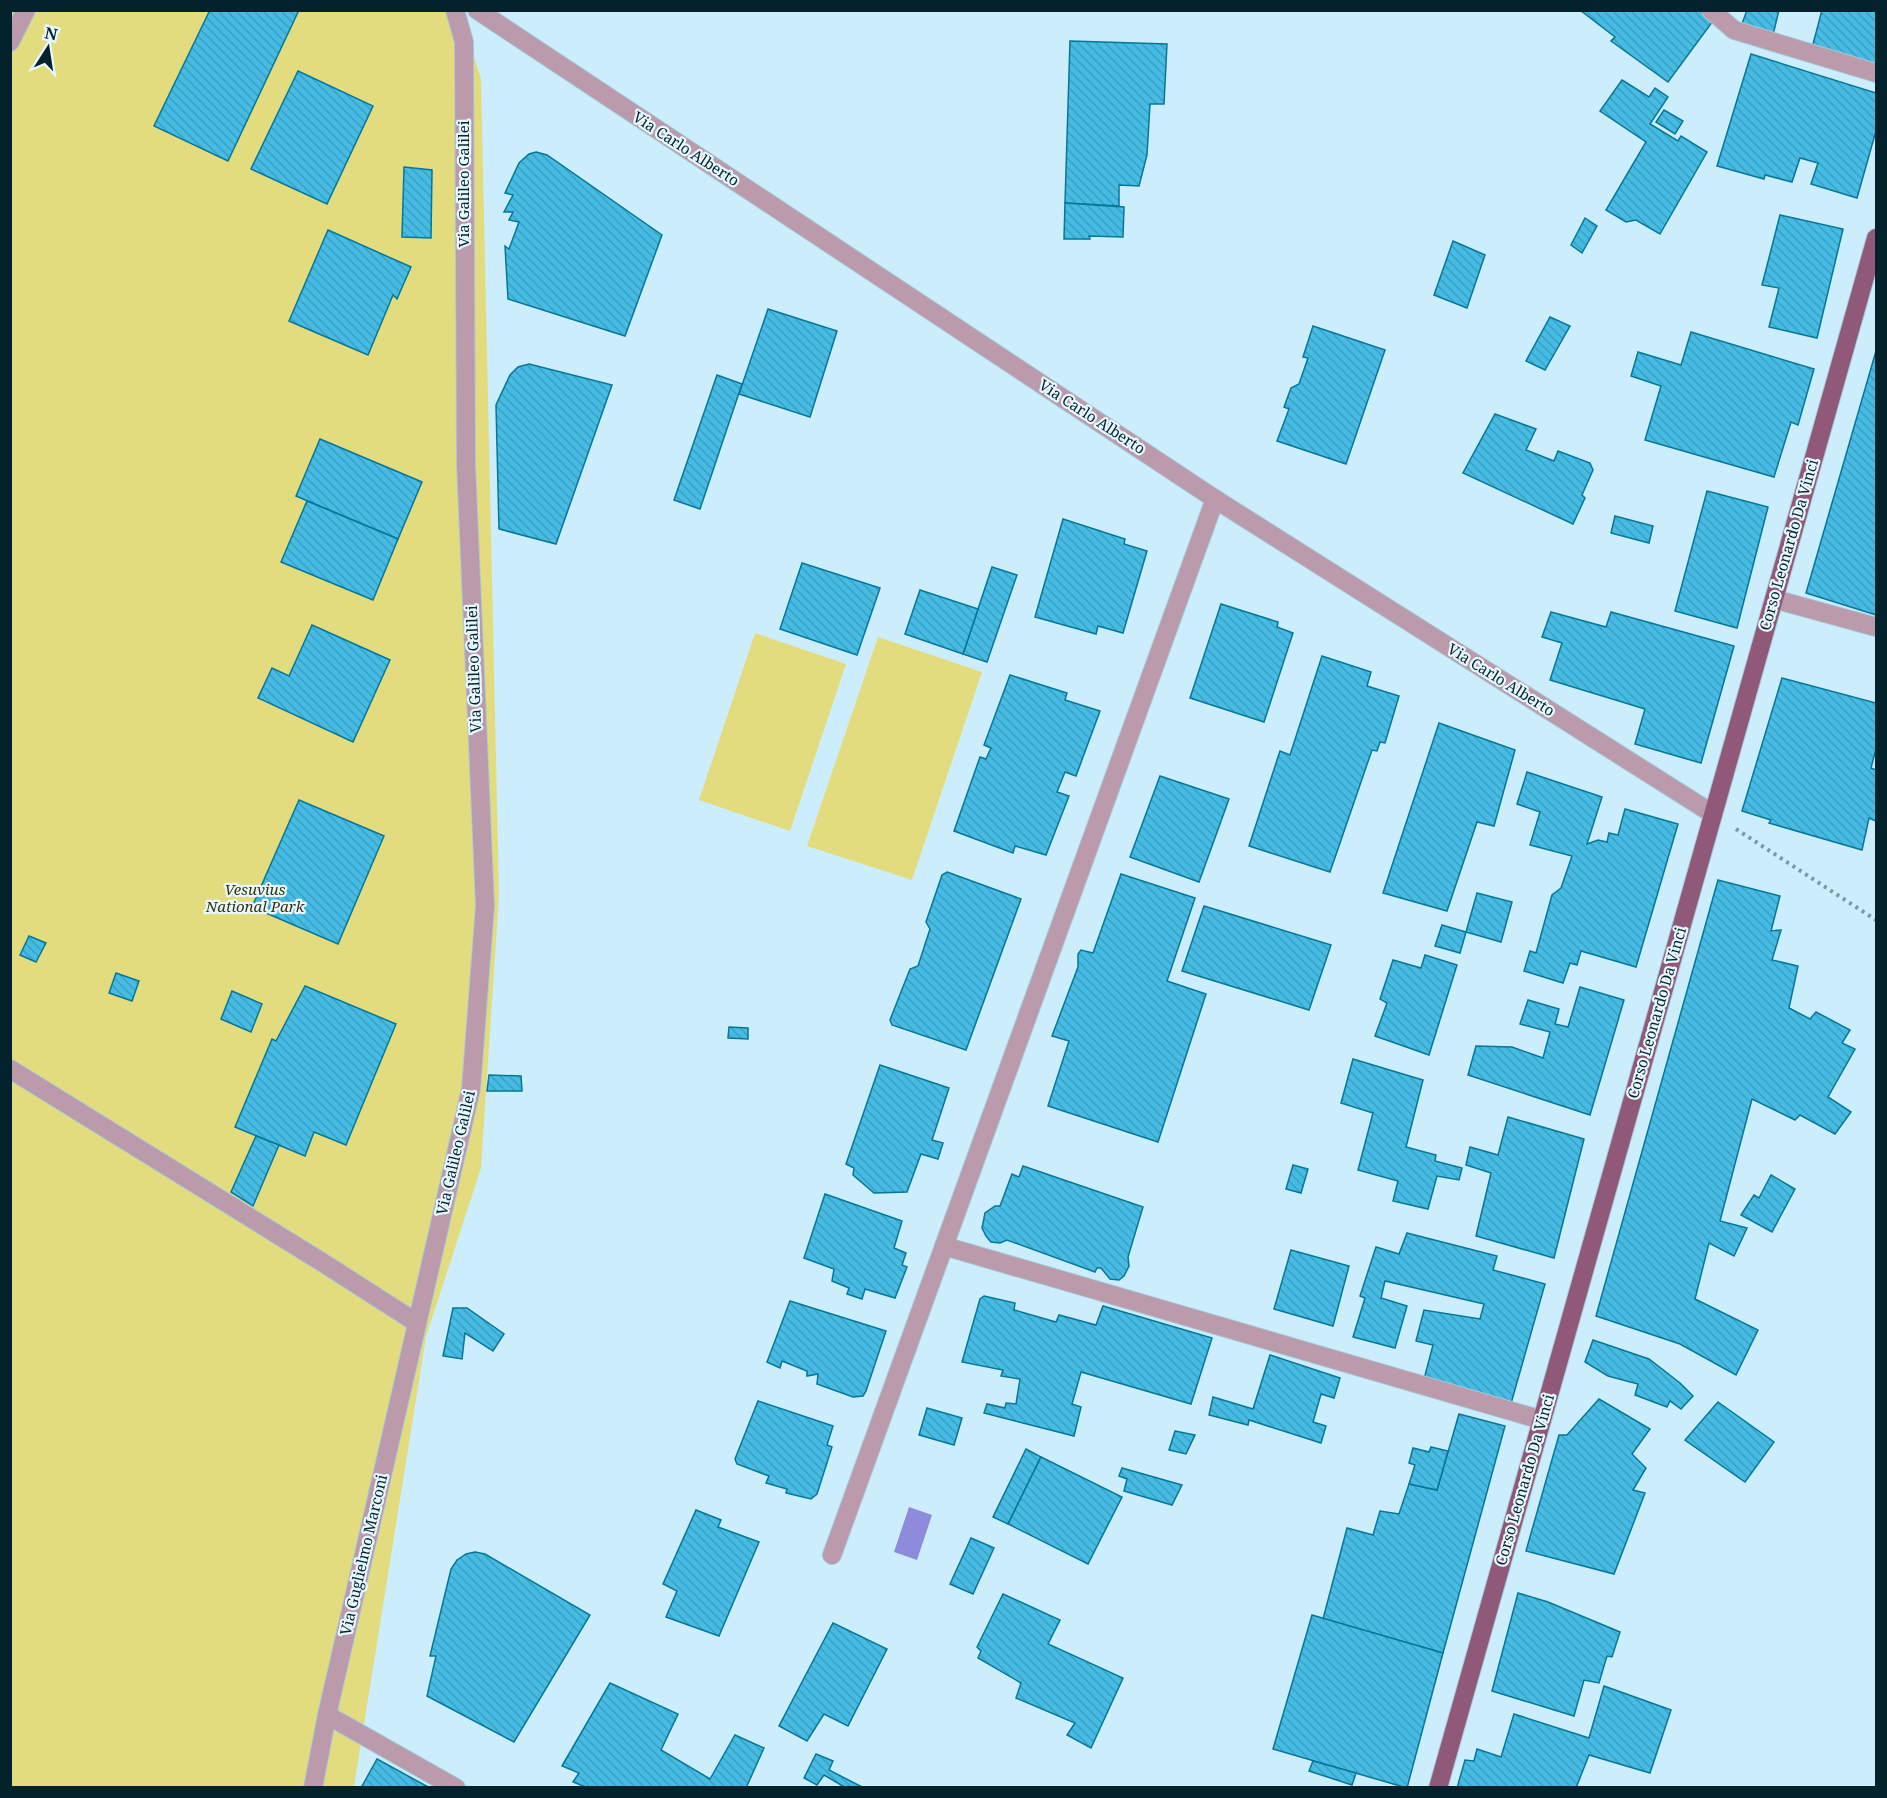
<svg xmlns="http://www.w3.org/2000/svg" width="1887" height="1798" font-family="'Noto Serif',serif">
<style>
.park{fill:#e3dc7f}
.water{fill:#8f8bdc}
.building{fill:url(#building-back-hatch);stroke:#067797;stroke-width:1.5}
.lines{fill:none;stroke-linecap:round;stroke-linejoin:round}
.minor-casing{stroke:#a8c9d7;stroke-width:20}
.major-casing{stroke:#a8c9d7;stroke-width:20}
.path{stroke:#7899a5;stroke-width:4;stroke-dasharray:3 4.5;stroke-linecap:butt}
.minor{stroke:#ba9aab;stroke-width:18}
.major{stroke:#905979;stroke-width:18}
.labels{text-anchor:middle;stroke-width:4.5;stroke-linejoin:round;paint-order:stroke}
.street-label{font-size:15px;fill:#04222c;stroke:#e7f8ff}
.park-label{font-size:15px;font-style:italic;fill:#363309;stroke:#e7f8ff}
</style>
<defs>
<pattern id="building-back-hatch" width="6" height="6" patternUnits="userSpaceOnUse" patternTransform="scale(1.5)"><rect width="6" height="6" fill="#46bbe3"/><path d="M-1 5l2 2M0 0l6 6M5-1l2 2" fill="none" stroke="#3ca0c3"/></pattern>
</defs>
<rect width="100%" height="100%" fill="#cceefc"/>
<g class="park">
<path d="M 11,11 L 460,11 L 481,79 L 499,896 L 481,1168 L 426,1337 L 354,1787 L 11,1788 Z"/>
<path d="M 755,633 L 846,664 L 790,831 L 699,800 Z"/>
<path d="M 878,637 L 982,672 L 912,880 L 807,846 Z"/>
</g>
<path class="water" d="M 909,1507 L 932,1515 L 917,1560 L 894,1552 Z"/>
<g class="building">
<path d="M 210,10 L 299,10 L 228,161 L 154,126 Z"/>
<path d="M 1580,10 L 1699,10 L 1713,21 L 1668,82 L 1611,41 L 1615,37 Z"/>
<path d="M 1747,10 L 1779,10 L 1773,35 L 1742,24 Z"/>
<path d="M 1822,10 L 1876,10 L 1876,67 L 1812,48 Z"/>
<path d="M 1070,41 L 1167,44 L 1164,104 L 1150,104 L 1147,155 L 1139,186 L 1119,185 L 1119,206 L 1065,203 Z"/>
<path d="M 1751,54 L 1876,93 L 1876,131 L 1857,198 L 1811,184 L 1818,163 L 1800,158 L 1792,182 L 1765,175 L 1764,179 L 1717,166 Z"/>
<path d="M 298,71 L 373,106 L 327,204 L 251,169 Z"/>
<path d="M 1622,80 L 1649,97 L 1655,88 L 1668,97 L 1650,124 L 1678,141 L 1681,136 L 1707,152 L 1660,234 L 1636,220 L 1626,222 L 1606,210 L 1646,142 L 1600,111 Z"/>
<path d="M 1664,110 L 1683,121 L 1675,134 L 1656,122 Z"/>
<path d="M 536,152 L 547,155 L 662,235 L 625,336 L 508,299 L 505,246 L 509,249 L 519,222 L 509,220 L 513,212 L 504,212 L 513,195 L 505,193 L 519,163 L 529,154 Z"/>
<path d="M 404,167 L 432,170 L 431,238 L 402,237 Z"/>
<path d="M 1065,203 L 1124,207 L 1123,237 L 1089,236 L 1090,239 L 1064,239 Z"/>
<path d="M 1780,215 L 1843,229 L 1817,338 L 1769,327 L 1779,288 L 1762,285 Z"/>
<path d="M 1585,218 L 1597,226 L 1582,253 L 1571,245 Z"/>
<path d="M 328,230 L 411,267 L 397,299 L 393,295 L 368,355 L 289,321 Z"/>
<path d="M 1453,241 L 1485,255 L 1467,308 L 1434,295 Z"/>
<path d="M 768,309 L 837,331 L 810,417 L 739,394 Z"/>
<path d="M 1550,317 L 1570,326 L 1545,370 L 1526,361 Z"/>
<path d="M 1313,326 L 1385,350 L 1346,464 L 1277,441 L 1289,409 L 1284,407 L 1291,388 L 1299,384 L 1308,358 L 1303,357 Z"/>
<path d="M 1691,332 L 1814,369 L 1798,425 L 1791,422 L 1774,477 L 1645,440 L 1661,386 L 1631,376 L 1638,352 L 1681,365 Z"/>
<path d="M 1876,351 L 1876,615 L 1806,593 Z"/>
<path d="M 529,364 L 612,385 L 556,544 L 499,529 L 496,405 L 510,375 L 518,367 Z"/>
<path d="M 717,375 L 742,384 L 700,509 L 674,500 Z"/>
<path d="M 1495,414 L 1536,429 L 1526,450 L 1554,461 L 1558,451 L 1590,463 L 1593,470 L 1582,495 L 1585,498 L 1573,524 L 1463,473 Z"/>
<path d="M 320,439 L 422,482 L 398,539 L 296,496 Z"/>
<path d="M 1707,491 L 1768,507 L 1737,628 L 1675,611 Z"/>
<path d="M 307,501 L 398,539 L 373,600 L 281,562 Z"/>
<path d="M 1615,516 L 1653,526 L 1649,543 L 1611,533 Z"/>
<path d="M 1063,519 L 1125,539 L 1124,544 L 1147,551 L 1123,633 L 1098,626 L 1096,634 L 1035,617 Z"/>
<path d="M 802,563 L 880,588 L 857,655 L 780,629 Z"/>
<path d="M 992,567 L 1017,575 L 987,662 L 963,654 Z"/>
<path d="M 920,590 L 978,609 L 963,654 L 905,634 Z"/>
<path d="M 1221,604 L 1278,622 L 1277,627 L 1293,633 L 1264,722 L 1190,698 Z"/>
<path d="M 1551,612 L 1606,627 L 1611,612 L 1734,646 L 1701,763 L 1635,744 L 1645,709 L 1550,680 L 1562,643 L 1542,637 Z"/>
<path d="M 312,625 L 390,660 L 353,742 L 258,698 L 272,668 L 289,676 Z"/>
<path d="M 1322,656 L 1371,672 L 1367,686 L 1399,696 L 1385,743 L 1380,742 L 1377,751 L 1372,750 L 1330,872 L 1249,846 L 1280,751 L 1290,755 Z"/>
<path d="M 1010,675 L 1067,693 L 1065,700 L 1100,711 L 1076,776 L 1065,772 L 1057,792 L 1069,796 L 1046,855 L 1015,846 L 1013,853 L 954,831 L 980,757 L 986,759 L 991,748 L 984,745 Z"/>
<path d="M 1782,678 L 1876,703 L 1876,749 L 1871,768 L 1876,770 L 1876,821 L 1869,818 L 1862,850 L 1769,823 L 1771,820 L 1742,811 Z"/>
<path d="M 1439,723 L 1515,750 L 1494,826 L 1477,822 L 1447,911 L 1383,893 Z"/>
<path d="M 1527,772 L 1602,797 L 1587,844 L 1598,840 L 1607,842 L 1609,833 L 1618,835 L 1625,809 L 1678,824 L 1636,967 L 1581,951 L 1577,965 L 1570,963 L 1563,983 L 1524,971 L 1530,951 L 1536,953 L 1552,895 L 1561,888 L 1572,856 L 1530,845 L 1540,812 L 1517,804 Z"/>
<path d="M 1160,776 L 1229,799 L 1199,882 L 1130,857 Z"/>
<path d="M 299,800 L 384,836 L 338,944 L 252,907 Z"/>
<path d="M 947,872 L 1021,899 L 966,1050 L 892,1025 L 890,1020 L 910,969 L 918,966 L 930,929 L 926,922 L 942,875 Z"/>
<path d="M 1121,874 L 1195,898 L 1167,981 L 1206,994 L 1158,1142 L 1048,1106 L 1069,1041 L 1052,1036 L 1078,967 L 1078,954 L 1081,950 L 1093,953 Z"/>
<path d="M 1718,880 L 1780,896 L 1771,931 L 1781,930 L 1772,960 L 1798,966 L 1789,1008 L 1810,1019 L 1816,1012 L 1850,1030 L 1842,1043 L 1855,1049 L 1828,1097 L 1851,1112 L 1835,1134 L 1800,1115 L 1795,1120 L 1752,1099 L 1720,1221 L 1747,1228 L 1734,1256 L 1709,1243 L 1695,1299 L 1758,1330 L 1736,1375 L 1680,1344 L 1596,1316 Z"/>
<path d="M 1477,893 L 1512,902 L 1501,942 L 1466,932 Z"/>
<path d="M 1204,906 L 1331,945 L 1309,1010 L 1182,971 Z"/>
<path d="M 1442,925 L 1466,932 L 1460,953 L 1435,946 Z"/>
<path d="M 29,936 L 46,943 L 36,962 L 20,955 Z"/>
<path d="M 1425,955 L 1457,965 L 1429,1055 L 1375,1036 L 1387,1003 L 1380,999 L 1393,960 L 1421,968 Z"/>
<path d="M 116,973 L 139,981 L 132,1001 L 109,993 Z"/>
<path d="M 305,986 L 396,1024 L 346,1145 L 314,1132 L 305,1156 L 235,1127 L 272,1039 L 276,1041 Z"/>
<path d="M 1580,987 L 1624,1000 L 1590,1115 L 1468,1075 L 1476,1046 L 1512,1047 L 1543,1058 L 1550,1032 L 1520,1024 L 1528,1000 L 1559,1009 L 1555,1024 L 1568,1027 Z"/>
<path d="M 232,991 L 262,1004 L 251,1032 L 221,1019 Z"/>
<path d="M 729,1027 L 748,1028 L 748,1039 L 728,1038 Z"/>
<path d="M 1353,1059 L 1423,1080 L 1406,1147 L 1436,1155 L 1435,1161 L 1462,1168 L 1459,1180 L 1437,1176 L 1428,1209 L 1393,1201 L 1398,1181 L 1358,1170 L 1373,1113 L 1341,1103 Z"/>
<path d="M 880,1065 L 949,1088 L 932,1140 L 943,1143 L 938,1159 L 921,1154 L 907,1192 L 874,1193 L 853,1175 L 854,1168 L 846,1164 Z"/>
<path d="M 489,1075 L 521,1076 L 522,1091 L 487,1091 Z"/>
<path d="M 1508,1117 L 1584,1139 L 1554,1258 L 1476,1236 L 1491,1173 L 1466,1165 L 1470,1147 L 1498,1155 Z"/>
<path d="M 256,1136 L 279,1145 L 253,1206 L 231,1192 Z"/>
<path d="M 1293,1165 L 1308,1169 L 1301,1193 L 1286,1189 Z"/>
<path d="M 1023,1166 L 1143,1207 L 1128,1257 L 1129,1266 L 1124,1276 L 1119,1280 L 1110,1279 L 1101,1268 L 1097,1268 L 1095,1272 L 1007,1240 L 1000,1243 L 991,1242 L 986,1236 L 982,1228 L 985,1213 L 995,1206 L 1000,1206 L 1012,1174 L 1019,1177 Z"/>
<path d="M 1771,1175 L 1795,1189 L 1772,1232 L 1741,1215 L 1754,1195 L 1759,1198 Z"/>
<path d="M 825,1194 L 902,1221 L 894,1248 L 906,1253 L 902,1265 L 907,1267 L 895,1298 L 865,1289 L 862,1299 L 847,1294 L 849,1288 L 832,1281 L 834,1269 L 804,1258 Z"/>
<path d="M 1407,1233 L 1497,1256 L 1493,1270 L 1545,1284 L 1510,1407 L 1423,1383 L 1433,1345 L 1416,1341 L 1424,1310 L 1480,1319 L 1484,1304 L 1385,1281 L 1381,1298 L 1407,1306 L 1395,1348 L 1353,1337 L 1365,1298 L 1360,1296 L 1376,1247 L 1399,1254 Z"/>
<path d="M 1291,1250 L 1349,1266 L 1333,1326 L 1274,1309 Z"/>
<path d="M 984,1296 L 1015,1303 L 1014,1310 L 1056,1322 L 1059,1315 L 1096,1325 L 1103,1306 L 1212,1338 L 1191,1404 L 1081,1372 L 1072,1404 L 1081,1407 L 1074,1436 L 984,1413 L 987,1404 L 1005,1408 L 1006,1403 L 1016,1404 L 1020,1379 L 1001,1376 L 1003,1370 L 962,1362 L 980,1299 Z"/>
<path d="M 790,1301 L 886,1331 L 866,1391 L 863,1396 L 853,1397 L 817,1384 L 818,1374 L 807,1376 L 807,1371 L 782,1361 L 780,1368 L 767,1362 Z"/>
<path d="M 453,1308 L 467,1308 L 504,1334 L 493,1351 L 465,1333 L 462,1359 L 443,1356 Z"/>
<path d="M 1593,1340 L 1649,1359 L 1680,1383 L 1693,1396 L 1681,1409 L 1670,1401 L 1667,1407 L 1635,1395 L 1638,1384 L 1608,1376 L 1585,1362 Z"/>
<path d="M 1270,1355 L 1340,1378 L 1334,1398 L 1321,1394 L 1313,1422 L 1326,1426 L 1321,1443 L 1249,1420 L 1248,1425 L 1209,1415 L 1213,1397 L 1253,1409 Z"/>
<path d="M 1599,1399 L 1650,1429 L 1632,1454 L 1646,1468 L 1633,1490 L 1645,1493 L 1614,1574 L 1526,1551 L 1559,1435 L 1567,1435 Z"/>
<path d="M 758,1401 L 833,1426 L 827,1445 L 832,1447 L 817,1494 L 811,1499 L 786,1493 L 787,1489 L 766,1483 L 769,1476 L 737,1464 L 735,1459 Z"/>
<path d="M 1718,1402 L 1774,1442 L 1745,1482 L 1685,1440 Z"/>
<path d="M 927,1408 L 962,1418 L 954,1445 L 919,1435 Z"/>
<path d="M 1459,1414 L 1505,1426 L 1443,1653 L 1323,1619 L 1347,1528 L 1373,1535 L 1380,1511 L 1399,1514 L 1409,1484 L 1437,1490 Z"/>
<path d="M 1175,1431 L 1195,1435 L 1186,1454 L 1169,1450 Z"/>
<path d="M 1431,1447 L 1448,1451 L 1437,1490 L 1409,1484 L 1415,1465 L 1409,1463 L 1413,1448 L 1429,1452 Z"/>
<path d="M 1026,1449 L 1041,1457 L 1008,1524 L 993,1517 Z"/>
<path d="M 1041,1457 L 1122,1497 L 1088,1564 L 1008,1524 Z"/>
<path d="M 1122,1468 L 1182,1485 L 1172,1505 L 1124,1491 L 1127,1479 L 1119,1476 Z"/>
<path d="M 696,1510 L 721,1520 L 718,1527 L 759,1542 L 719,1636 L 666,1617 L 677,1591 L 663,1584 Z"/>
<path d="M 971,1538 L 994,1548 L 973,1594 L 950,1584 Z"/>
<path d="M 475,1552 L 485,1554 L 590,1615 L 514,1742 L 427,1696 L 436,1656 L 430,1656 L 451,1569 L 457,1560 L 466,1554 Z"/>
<path d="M 1518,1593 L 1548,1602 L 1620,1632 L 1612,1657 L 1607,1656 L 1599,1683 L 1584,1680 L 1574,1716 L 1492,1691 Z"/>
<path d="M 1003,1594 L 1060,1620 L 1048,1644 L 1123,1678 L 1091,1748 L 1067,1735 L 1075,1723 L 1016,1698 L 1021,1683 L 978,1658 L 981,1651 L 977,1647 Z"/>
<path d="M 1312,1615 L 1443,1653 L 1407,1788 L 1273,1749 Z"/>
<path d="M 833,1623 L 887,1649 L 848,1726 L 824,1714 L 807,1741 L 779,1726 Z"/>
<path d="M 610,1683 L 678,1714 L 661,1750 L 710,1779 L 735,1735 L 764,1748 L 746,1788 L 588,1788 L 573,1782 L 579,1773 L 562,1766 Z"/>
<path d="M 1604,1686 L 1671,1710 L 1650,1773 L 1589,1755 L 1576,1788 L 1457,1788 L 1465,1760 L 1474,1761 L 1477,1749 L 1501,1757 L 1514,1714 L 1589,1738 Z"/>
<path d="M 816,1754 L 833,1761 L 829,1770 L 864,1788 L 846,1788 L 824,1775 L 817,1785 L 804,1778 Z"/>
<path d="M 377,1759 L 430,1788 L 361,1788 Z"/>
<path d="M 1313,1761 L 1356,1773 L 1352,1785 L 1309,1771 Z"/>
</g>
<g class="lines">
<defs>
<g id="minor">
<path d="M 477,10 L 1215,499 L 1713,814"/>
<path d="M 1711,10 L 1734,30 L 1876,73"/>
<path d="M 10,42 L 26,10"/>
<path d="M 1774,599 L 1876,627"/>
<path d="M 10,1069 L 325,1264 L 417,1323"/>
<path d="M 944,1246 L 1542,1420"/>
<path d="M 832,1555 L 1215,499"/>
<path d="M 327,1715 L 456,1788"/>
<path d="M 313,1788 L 327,1715 L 471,1089 L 485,906 L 466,464 L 464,42 L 455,10"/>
</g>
<path id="major" d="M 1438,1788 L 1876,238"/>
</defs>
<use href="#minor" class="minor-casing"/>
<use href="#major" class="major-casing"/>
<path class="path" d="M 1736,829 L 1876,920"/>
<use href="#minor" class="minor"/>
<use href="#major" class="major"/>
</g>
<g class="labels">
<g class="street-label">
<text transform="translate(686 149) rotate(33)" y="5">Via Carlo Alberto</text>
<text transform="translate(464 184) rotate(-90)" y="5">Via Galileo Galilei</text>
<text transform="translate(1092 417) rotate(33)" y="5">Via Carlo Alberto</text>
<text transform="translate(1789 545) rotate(-74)" y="5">Corso Leonardo Da Vinci</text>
<text transform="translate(474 669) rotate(-92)" y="5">Via Galileo Galilei</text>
<text transform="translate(1501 680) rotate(32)" y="5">Via Carlo Alberto</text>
<text transform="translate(1657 1013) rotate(-74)" y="5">Corso Leonardo Da Vinci</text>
<text transform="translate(456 1153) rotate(-77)" y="5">Via Galileo Galilei</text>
<text transform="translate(1525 1480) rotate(-74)" y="5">Corso Leonardo Da Vinci</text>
<text transform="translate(364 1555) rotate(-77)" y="5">Via Guglielmo Marconi</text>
</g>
<g class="park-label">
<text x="255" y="895">Vesuvius<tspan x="255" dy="17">National Park</tspan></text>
</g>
</g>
<rect width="1887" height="1798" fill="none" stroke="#04222c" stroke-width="24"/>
<g transform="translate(48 48) rotate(12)" stroke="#e7f8ff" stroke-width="4.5" paint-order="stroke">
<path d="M0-4.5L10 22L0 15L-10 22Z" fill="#04222c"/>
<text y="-9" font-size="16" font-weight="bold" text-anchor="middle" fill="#04222c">N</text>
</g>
</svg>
